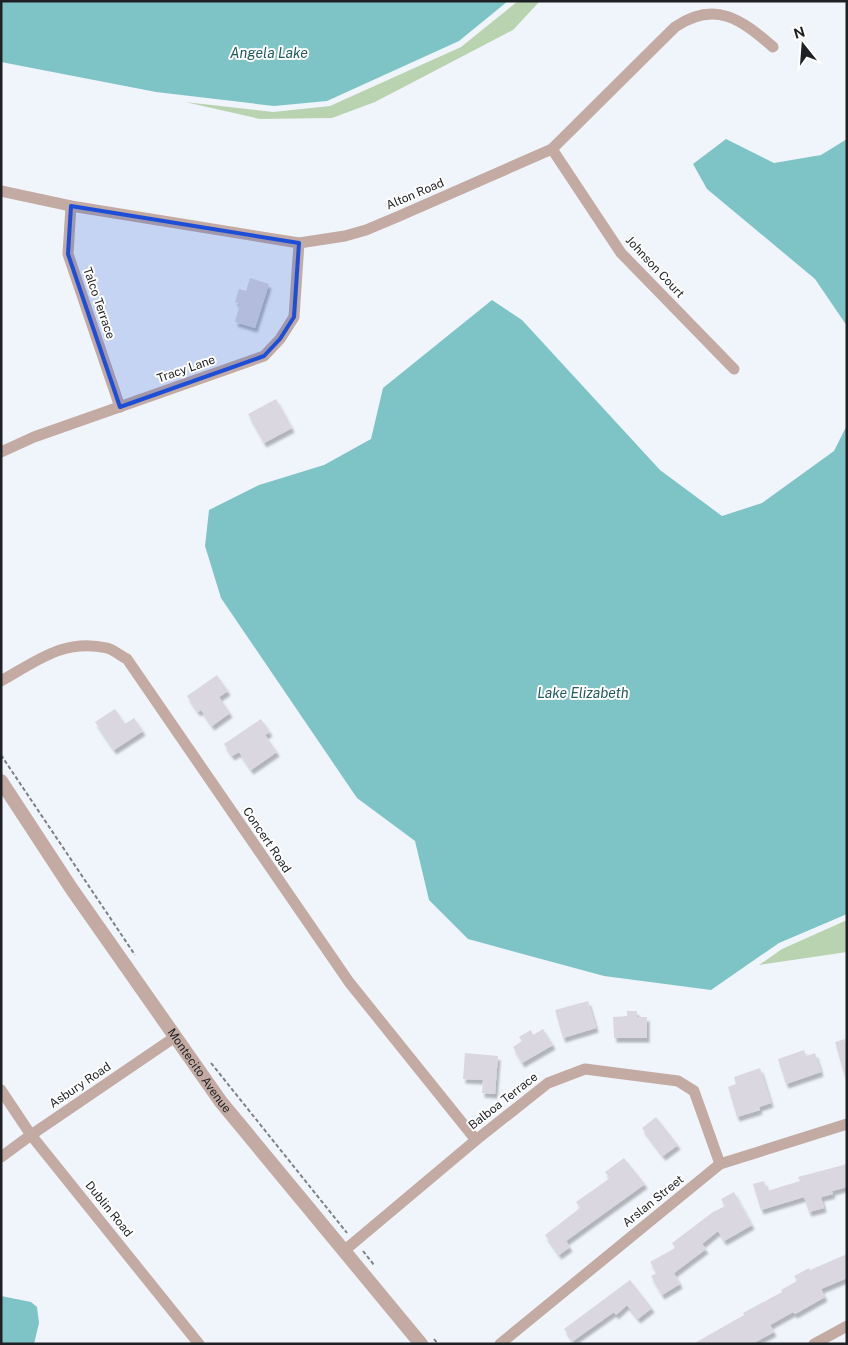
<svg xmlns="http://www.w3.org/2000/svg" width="848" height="1345" font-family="'Public Sans',sans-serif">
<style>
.green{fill:#b9d3b1}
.water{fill:#7ec4c7}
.building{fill:#dad7e0;filter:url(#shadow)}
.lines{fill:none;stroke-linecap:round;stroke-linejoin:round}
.path{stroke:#7d8085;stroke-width:2;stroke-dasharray:4 2.5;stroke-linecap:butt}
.minor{stroke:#c3aaa2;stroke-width:11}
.tertiary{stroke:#c3aaa2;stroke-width:14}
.marked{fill:#1d4ed8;fill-opacity:0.2;stroke:#1d4ed8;stroke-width:4;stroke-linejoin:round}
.labels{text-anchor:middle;stroke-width:4;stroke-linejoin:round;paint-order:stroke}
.street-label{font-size:12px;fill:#1e2023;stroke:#fff}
.water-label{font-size:14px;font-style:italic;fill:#215c5f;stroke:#fff}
</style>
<defs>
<filter id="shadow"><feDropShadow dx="2.5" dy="4.5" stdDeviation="1" flood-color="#0004"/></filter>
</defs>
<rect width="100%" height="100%" fill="#f0f5fc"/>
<g class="green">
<path d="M 518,1 L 540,1 L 513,30 L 375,102 L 332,118 L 260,119 L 185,102 L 273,112 L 330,106 L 461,47 Z"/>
<path d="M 847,920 L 847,952 L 759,965 L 782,949 Z"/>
</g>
<g class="water">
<path d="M 1,1 L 508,1 L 459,41 L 327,101 L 274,106 L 156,92 L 1,62 Z"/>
<path d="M 726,139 L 774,163 L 821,155 L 847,139 L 847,326 L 815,279 L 707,189 L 693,164 Z"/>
<path d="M 492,300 L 522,320 L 660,470 L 722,516 L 762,503 L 834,451 L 847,425 L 847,914 L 779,943 L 711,990 L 604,976 L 468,939 L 429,900 L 415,841 L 357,798 L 221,598 L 205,546 L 209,510 L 259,485 L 324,465 L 371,439 L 383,388 Z"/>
<path d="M 1,1296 L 31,1302 L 37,1307 L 39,1323 L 34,1344 L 1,1344 Z"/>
</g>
<g class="building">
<path d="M 250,278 L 269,284 L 255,328 L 235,322 L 240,304 L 235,302 L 239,289 L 246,291 Z"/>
<path d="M 276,399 L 292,428 L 264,443 L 248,414 Z"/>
<path d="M 217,675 L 228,691 L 219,697 L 230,713 L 212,726 L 201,710 L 198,712 L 187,696 Z"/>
<path d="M 115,709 L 125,724 L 134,718 L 143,731 L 114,750 L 95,722 Z"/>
<path d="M 261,719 L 270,732 L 265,735 L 277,752 L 251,770 L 239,752 L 232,756 L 224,744 Z"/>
<path d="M 588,1001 L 596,1028 L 563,1038 L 555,1010 Z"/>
<path d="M 627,1011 L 637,1011 L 637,1017 L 647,1017 L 647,1038 L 614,1038 L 613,1017 L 627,1016 Z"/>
<path d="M 543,1029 L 553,1045 L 522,1063 L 513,1047 L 522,1041 L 519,1037 L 531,1030 L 533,1035 Z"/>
<path d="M 845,1039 L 847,1046 L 847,1073 L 844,1074 L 835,1042 Z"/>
<path d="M 804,1050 L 806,1056 L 815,1053 L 821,1072 L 786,1084 L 778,1059 Z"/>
<path d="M 465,1053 L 498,1056 L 495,1094 L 482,1093 L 483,1080 L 463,1079 Z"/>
<path d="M 760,1068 L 771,1103 L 759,1107 L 760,1110 L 737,1117 L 728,1087 L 736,1084 L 734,1077 Z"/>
<path d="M 656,1117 L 678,1145 L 663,1156 L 642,1128 Z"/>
<path d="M 624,1158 L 645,1184 L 566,1241 L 570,1247 L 559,1255 L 545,1235 L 580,1208 L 576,1202 L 610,1178 L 605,1172 Z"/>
<path d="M 847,1164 L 847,1187 L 832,1191 L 833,1194 L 821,1197 L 824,1208 L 809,1212 L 804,1197 L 761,1210 L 753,1184 L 764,1181 L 767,1191 L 800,1181 L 798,1177 Z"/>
<path d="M 734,1192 L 752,1225 L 724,1241 L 718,1231 L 702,1244 L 706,1249 L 674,1273 L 680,1284 L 662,1295 L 651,1276 L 657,1273 L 650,1262 L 675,1248 L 672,1243 L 713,1212 L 725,1206 L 721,1199 Z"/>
<path d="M 847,1254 L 847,1278 L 821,1289 L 825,1297 L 795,1314 L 793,1312 L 770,1325 L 774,1332 L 752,1344 L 693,1344 L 744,1315 L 743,1313 L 782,1292 L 781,1290 L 797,1281 L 794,1276 L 809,1268 L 810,1270 Z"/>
<path d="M 630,1280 L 652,1308 L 638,1319 L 627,1305 L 616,1315 L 614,1312 L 573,1341 L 564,1329 Z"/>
</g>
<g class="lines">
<g class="path">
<path d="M 1,755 L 135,955"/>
<path d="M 211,1063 L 347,1233"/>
<path d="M 363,1251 L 374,1265"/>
<path d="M 434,1339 L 438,1344"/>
</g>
<g class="minor">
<path d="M 552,149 L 621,253 L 734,369"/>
<path d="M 1,191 L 71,206 L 299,243 L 345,236 L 366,230 L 397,217 L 552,149 L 675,27 C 715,0 741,19 773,47"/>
<path d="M 71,206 L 68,254 L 120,407"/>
<path d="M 1,452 L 34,437 L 264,356 L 280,339 L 294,317 L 299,243"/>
<path d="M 1,681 C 37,661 64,638 107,648 C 114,650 121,656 127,659 L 349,982 L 476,1140"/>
<path d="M 1,1090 L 31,1135 L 199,1344"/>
<path d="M 1,1157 L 31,1135 L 175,1037"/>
<path d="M 345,1250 L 476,1140 L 548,1083 L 585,1069 L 678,1081 L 694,1091 L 720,1164"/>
<path d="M 500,1344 L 720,1164 L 847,1124"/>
<path d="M 814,1344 L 847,1326"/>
</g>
<path class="tertiary" id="s1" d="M 1,781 L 71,888 L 221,1102 L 421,1344"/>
</g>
<path class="marked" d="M 71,206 L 299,243 L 294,317 L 280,339 L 264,356 L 120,407 L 68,254 Z"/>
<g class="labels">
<g class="street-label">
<text transform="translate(415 194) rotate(-23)" y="4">Alton Road</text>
<text transform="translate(655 267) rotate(47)" y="4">Johnson Court</text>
<text transform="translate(99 303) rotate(71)" y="4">Talco Terrace</text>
<text transform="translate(186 369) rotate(-19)" y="4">Tracy Lane</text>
<text transform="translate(267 840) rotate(56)" y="4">Concert Road</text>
<text dy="4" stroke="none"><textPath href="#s1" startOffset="351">Montecito Avenue</textPath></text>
<text transform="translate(80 1085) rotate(-34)" y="4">Asbury Road</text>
<text transform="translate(503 1101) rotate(-38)" y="4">Balboa Terrace</text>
<text transform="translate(653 1201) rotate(-39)" y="4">Arslan Street</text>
<text transform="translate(109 1209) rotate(51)" y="4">Dublin Road</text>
</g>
<g class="water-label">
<text x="269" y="58">Angela Lake</text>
<text x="583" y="698">Lake Elizabeth</text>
</g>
</g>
<rect width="848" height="1345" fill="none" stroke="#1e2023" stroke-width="5"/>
<g transform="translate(803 45) rotate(343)" stroke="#ffffff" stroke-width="4" paint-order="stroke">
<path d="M0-4L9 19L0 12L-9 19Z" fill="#1e2023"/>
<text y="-8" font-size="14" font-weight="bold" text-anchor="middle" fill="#1e2023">N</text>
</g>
</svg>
